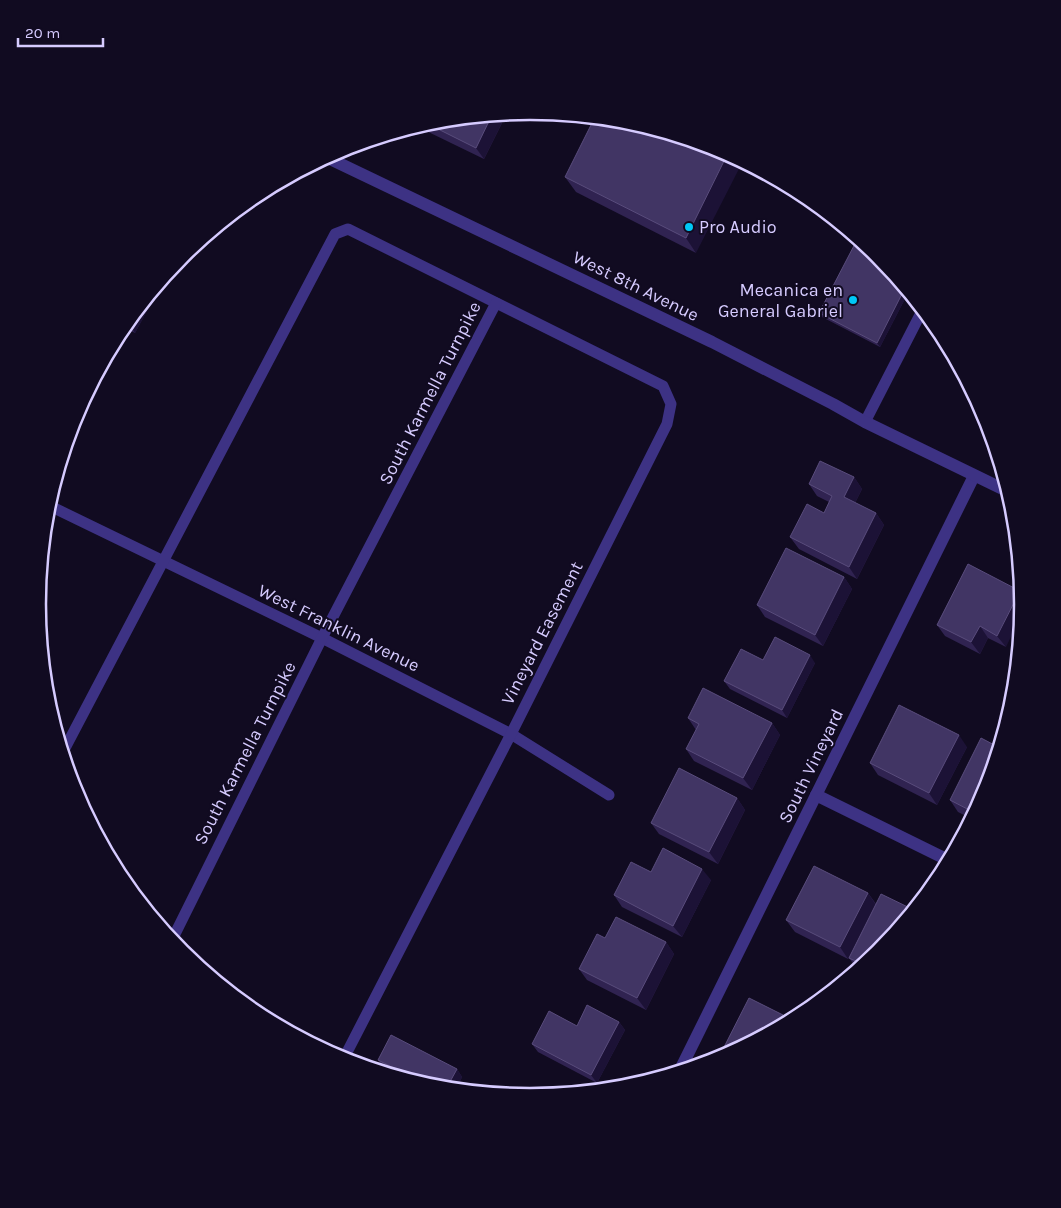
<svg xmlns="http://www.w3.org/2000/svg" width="1061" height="1208" font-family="Karla,sans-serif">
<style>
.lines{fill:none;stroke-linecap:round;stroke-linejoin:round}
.service{stroke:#3d3284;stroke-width:11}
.minor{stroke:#3d3284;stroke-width:12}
.tertiary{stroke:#3d3284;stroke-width:12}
.wall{fill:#302351}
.shaded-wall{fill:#1c1236}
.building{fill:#413564;stroke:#594c7c}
.poi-dot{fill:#00c8f6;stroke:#110b21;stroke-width:2}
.labels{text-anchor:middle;stroke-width:4;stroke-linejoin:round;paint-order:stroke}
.poi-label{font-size:18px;fill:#d6cbff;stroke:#110b21;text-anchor:start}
.street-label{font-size:18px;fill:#d6cbff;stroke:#110b21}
.rim{fill:none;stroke:#d6cbff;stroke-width:2.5}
</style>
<rect width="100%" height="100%" fill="#110b21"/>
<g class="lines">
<g class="service">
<path d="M 865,422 L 923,309"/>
<path d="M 48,505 L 322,638 L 511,734 L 609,795"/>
<path d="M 63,752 L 335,234 L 348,229 L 663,386 L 671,404 L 667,424 L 511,734 L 343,1060"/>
<path d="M 172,940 L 322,638 L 496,303"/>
</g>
<g class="minor">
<path d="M 816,795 L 950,861"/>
<path d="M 679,1072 L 974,476"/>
</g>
<path class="tertiary" d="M 326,157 L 712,342 L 833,404 L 865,422 L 1009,492"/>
</g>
<g class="wall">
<path d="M 435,120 L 502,123 L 484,159 L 416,126 Z"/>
<path d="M 627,121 L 696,253 L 576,192 L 565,177 Z"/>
<path d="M 879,256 L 909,291 L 880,347 L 822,317 L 819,313 Z"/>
<path d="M 146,299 L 150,305 L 135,333 L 123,327 Z"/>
<path d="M 975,395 L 986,416 L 986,417 L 976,412 L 971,404 Z"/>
<path d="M 854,477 L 862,489 L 855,503 L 876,513 L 884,525 L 857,579 L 799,549 L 790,537 L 824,513 L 829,502 L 817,496 L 809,484 Z"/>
<path d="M 968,564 L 1006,647 L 988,638 L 980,654 L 945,636 L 937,625 Z"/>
<path d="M 844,577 L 852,589 L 823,646 L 765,617 L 757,605 Z"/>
<path d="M 763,660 L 815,663 L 787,718 L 730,689 L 724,681 Z"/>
<path d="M 688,718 L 772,723 L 780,735 L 752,790 L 694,761 L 686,749 L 696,730 Z"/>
<path d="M 967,747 L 937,805 L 878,775 L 870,763 Z"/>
<path d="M 986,793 L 972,819 L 958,812 L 950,800 Z"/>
<path d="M 737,798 L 745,810 L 718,864 L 659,834 L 651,823 Z"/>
<path d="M 651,872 L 711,880 L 682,937 L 622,907 L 614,895 Z"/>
<path d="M 868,893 L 876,904 L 879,953 L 858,970 L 849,958 L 848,959 L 795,932 L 786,920 Z"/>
<path d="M 605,938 L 666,942 L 674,954 L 646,1010 L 587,980 L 579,969 Z"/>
<path d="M 619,1022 L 625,1030 L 597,1083 L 538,1052 L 532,1044 L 577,1026 Z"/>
<path d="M 378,1060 L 457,1069 L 462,1077 L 456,1090 L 434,1087 L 405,1079 L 384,1068 Z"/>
</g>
<g class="shaded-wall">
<path d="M 496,114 L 502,123 L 484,159 L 476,148 L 492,115 Z"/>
<path d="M 728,153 L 743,161 L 696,253 L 686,238 Z"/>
<path d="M 905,288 L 909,291 L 880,347 L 877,343 Z"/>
<path d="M 146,299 L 150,305 L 135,333 L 130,325 L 138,309 Z"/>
<path d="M 854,477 L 862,489 L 852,509 L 844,497 Z"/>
<path d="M 876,513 L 884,525 L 857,579 L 849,567 Z"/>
<path d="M 844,577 L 852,589 L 823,646 L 815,635 Z"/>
<path d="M 1020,591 L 1023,594 L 1024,604 L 1022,614 L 1006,647 L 997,636 Z"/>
<path d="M 980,626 L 988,638 L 980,654 L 971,642 Z"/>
<path d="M 810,655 L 815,663 L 787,718 L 782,710 Z"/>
<path d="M 44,673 L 48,678 L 45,683 Z"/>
<path d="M 772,723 L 780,735 L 752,790 L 743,778 Z"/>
<path d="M 959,735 L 967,747 L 937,805 L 929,793 Z"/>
<path d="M 737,798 L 745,810 L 718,864 L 709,852 Z"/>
<path d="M 702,869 L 711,880 L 682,937 L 673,926 Z"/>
<path d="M 868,893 L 876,905 L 848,959 L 840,947 Z"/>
<path d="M 666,942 L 674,954 L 646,1010 L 637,998 Z"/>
<path d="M 783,1015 L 788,1023 L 778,1028 L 777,1027 Z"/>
<path d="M 619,1022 L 625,1030 L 597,1083 L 591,1075 Z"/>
<path d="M 457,1069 L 462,1077 L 456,1090 L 446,1089 Z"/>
</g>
<g class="building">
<path d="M 492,115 L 476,148 L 426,123 L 435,120 Z"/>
<path d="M 595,117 L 627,121 L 719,149 L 728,153 L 686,238 L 565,177 Z"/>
<path d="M 858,238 L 879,256 L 905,288 L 877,343 L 819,313 Z"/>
<path d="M 138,309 L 130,325 L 126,323 Z"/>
<path d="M 975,395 L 983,410 L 971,404 Z"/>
<path d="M 820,461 L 854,477 L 844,497 L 876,513 L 849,567 L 790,537 L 807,504 L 824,513 L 832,496 L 809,484 Z"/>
<path d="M 786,548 L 844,577 L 815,635 L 757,605 Z"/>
<path d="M 968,564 L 1020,591 L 997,636 L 980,626 L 971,642 L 937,625 Z"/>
<path d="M 775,637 L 810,655 L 782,710 L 724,681 L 741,649 L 763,660 Z"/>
<path d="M 703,688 L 772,723 L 743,778 L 686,749 L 699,724 L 688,718 Z"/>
<path d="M 899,705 L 959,735 L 929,793 L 870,763 Z"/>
<path d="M 981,738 L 1000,748 L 986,793 L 975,813 L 950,800 Z"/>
<path d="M 679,768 L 737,798 L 709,852 L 651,823 Z"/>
<path d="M 663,848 L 702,869 L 673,926 L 614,895 L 631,862 L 651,872 Z"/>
<path d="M 814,866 L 868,893 L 840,947 L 786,920 Z"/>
<path d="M 881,894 L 914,910 L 879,953 L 864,965 L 849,958 Z"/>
<path d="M 616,917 L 666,942 L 637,998 L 579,969 L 597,934 L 605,938 Z"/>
<path d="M 749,998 L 783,1015 L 777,1027 L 779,1028 L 721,1058 L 719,1057 Z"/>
<path d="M 587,1005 L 619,1022 L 591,1075 L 532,1044 L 549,1011 L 577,1026 Z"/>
<path d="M 391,1035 L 457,1069 L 446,1089 L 430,1086 L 378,1060 Z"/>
</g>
<g class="poi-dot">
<circle cx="689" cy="227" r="5"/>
<circle cx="853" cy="300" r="5"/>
</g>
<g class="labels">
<g class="poi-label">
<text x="699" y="233">Pro Audio</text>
<text x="843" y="296" text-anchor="end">Mecanica en<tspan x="843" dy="21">General Gabriel</tspan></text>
</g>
<g class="street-label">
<text transform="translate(636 286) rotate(26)" y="6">West 8th Avenue</text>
<text transform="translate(430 393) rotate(-63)" y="6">South Karmella Turnpike</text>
<text transform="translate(339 628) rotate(26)" y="6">West Franklin Avenue</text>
<text transform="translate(542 633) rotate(-63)" y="6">Vineyard Easement</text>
<text transform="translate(245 753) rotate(-63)" y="6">South Karmella Turnpike</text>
<text transform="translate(811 766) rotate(-64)" y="6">South Vineyard</text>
</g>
</g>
<path d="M0 0H1061V1208H0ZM46 604a484 484 0 1 1 968 0a484 484 0 1 1-968 0Z" fill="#110b21" fill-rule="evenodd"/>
<path class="rim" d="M46 604a484 484 0 1 1 968 0a484 484 0 1 1-968 0Z"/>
<path d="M18 38v8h85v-8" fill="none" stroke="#d6cbff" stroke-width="2.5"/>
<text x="25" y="38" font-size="15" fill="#d6cbff" stroke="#110b21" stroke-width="4" paint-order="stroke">20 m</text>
</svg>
